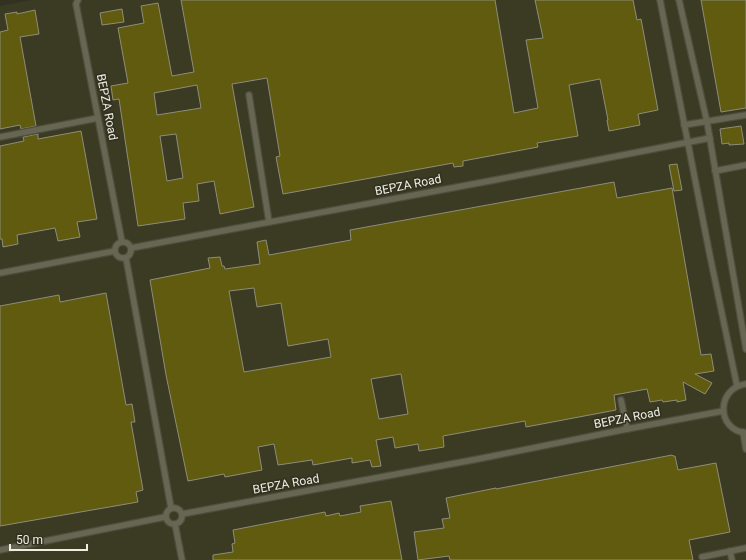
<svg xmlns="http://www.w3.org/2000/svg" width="746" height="560" font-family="Roboto,sans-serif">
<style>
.built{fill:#3b3a23}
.building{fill:#605b0e;stroke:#8e8d7a;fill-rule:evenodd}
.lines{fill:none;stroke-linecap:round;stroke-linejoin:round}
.lane-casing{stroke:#4e4d3e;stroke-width:8}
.lane{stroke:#666653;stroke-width:5.5}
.labels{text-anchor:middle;stroke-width:3.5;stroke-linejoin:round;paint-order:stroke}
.street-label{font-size:12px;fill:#eeeee3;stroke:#333221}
</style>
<rect width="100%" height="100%" fill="#333221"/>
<path class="built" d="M 32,0 L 746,0 L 746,560 L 0,560 L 0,6 Z"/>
<g class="building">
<path d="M 181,0 L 495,0 L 514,113 L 538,108 L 526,40 L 543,38 L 535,0 L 633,0 L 637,20 L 641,19 L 658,110 L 638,114 L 640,125 L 609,131 L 607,120 L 608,120 L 600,79 L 569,85 L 578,136 L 537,143 L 538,147 L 463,161 L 463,166 L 454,167 L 453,163 L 283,194 L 276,157 L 280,156 L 267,78 L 232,84 L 254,207 L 220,214 L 214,181 L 197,184 L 199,201 L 183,203 L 185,219 L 138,226 L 119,99 L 113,100 L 111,86 L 128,83 L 118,28 L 144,23 L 141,6 L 158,3 L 172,76 L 194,72 ZM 197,85 L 201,108 L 157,115 L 154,93 ZM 176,134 L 183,178 L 167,181 L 160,136 Z"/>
<path d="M 701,0 L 746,0 L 746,108 L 721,112 Z"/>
<path d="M 122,9 L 124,22 L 102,25 L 100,13 Z"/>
<path d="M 35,10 L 39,34 L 20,37 L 36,126 L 21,129 L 20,125 L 0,129 L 0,32 L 8,30 L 5,14 L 17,12 L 17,14 Z"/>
<path d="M 741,126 L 744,144 L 729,145 L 729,143 L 722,144 L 720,129 Z"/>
<path d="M 81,131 L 97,219 L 77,222 L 80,237 L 58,241 L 55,228 L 17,235 L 18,244 L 3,247 L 2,239 L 0,239 L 0,146 L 24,141 L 23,137 L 38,134 L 38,139 Z"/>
<path d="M 677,164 L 682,190 L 674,191 L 669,165 Z"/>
<path d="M 614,182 L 617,198 L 672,188 L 701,355 L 711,354 L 714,371 L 695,374 L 712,383 L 705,394 L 683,382 L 686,400 L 677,402 L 677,400 L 663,402 L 662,400 L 650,402 L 647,389 L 614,395 L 616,410 L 526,427 L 525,421 L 443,436 L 444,447 L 419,451 L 418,444 L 395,448 L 393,437 L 376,440 L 381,466 L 372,467 L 370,460 L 352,463 L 352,458 L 313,465 L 312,460 L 278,465 L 274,444 L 258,447 L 262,470 L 225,477 L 224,474 L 188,481 L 166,375 L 150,280 L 210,268 L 208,258 L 220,257 L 222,266 L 224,266 L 225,269 L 260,264 L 257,242 L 266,240 L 269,255 L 351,240 L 350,230 ZM 254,288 L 257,307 L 281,303 L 288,346 L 328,339 L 331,357 L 244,372 L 229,291 ZM 401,374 L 408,414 L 379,419 L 371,379 Z"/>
<path d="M 106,293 L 126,405 L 132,404 L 135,422 L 131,422 L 143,490 L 136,492 L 138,502 L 0,526 L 0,306 L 59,295 L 60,302 Z"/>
<path d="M 672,455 L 673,456 L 675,456 L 678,470 L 716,463 L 730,532 L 689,540 L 693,560 L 450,560 L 449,556 L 418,560 L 414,532 L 444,528 L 442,519 L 450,518 L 446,498 L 496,488 L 496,489 Z"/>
<path d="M 391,501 L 402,560 L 213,560 L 213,555 L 233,552 L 232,544 L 235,543 L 233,530 L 325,512 L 326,516 L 339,513 L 340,516 L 361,512 L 360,506 Z"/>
</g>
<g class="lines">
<defs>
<g id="lane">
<path d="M 78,0 L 76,4 L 122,242"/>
<path d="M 660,0 L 710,256 L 737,386"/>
<path d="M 679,0 L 707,122 L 746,349"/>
<path d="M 249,95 L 269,222"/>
<path d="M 684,125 L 746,115"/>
<path d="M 0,137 L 98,118"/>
<path d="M 715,171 L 746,165"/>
<circle cx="123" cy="250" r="8"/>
<path d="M 131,248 L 500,179 L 710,138"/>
<path d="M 126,258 L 171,508"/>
<path d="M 0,273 L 115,251"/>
<path d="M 746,384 C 716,388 716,430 746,433"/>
<path d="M 621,400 L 627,429"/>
<path d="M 743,432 L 746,449"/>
<circle cx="174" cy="516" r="8"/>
<path d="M 182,514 L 478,459 L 627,429 L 723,411"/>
<path d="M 175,524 L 182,560"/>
<path d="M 0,550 L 165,517"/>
<path d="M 730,551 L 732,560"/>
<path d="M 702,557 L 746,548"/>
</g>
</defs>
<use href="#lane" class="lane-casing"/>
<use href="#lane" class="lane"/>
</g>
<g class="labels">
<g class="street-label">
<text transform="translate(107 107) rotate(79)" y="4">BEPZA Road</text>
<text transform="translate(408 185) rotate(-11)" y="4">BEPZA Road</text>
<text transform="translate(627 418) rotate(-11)" y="4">BEPZA Road</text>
<text transform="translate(286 484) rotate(-10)" y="4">BEPZA Road</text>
</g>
</g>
<path d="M10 544v6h77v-6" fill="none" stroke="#eeeee3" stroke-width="2"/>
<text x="16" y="544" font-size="12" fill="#eeeee3" stroke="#333221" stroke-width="3" paint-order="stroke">50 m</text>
</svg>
